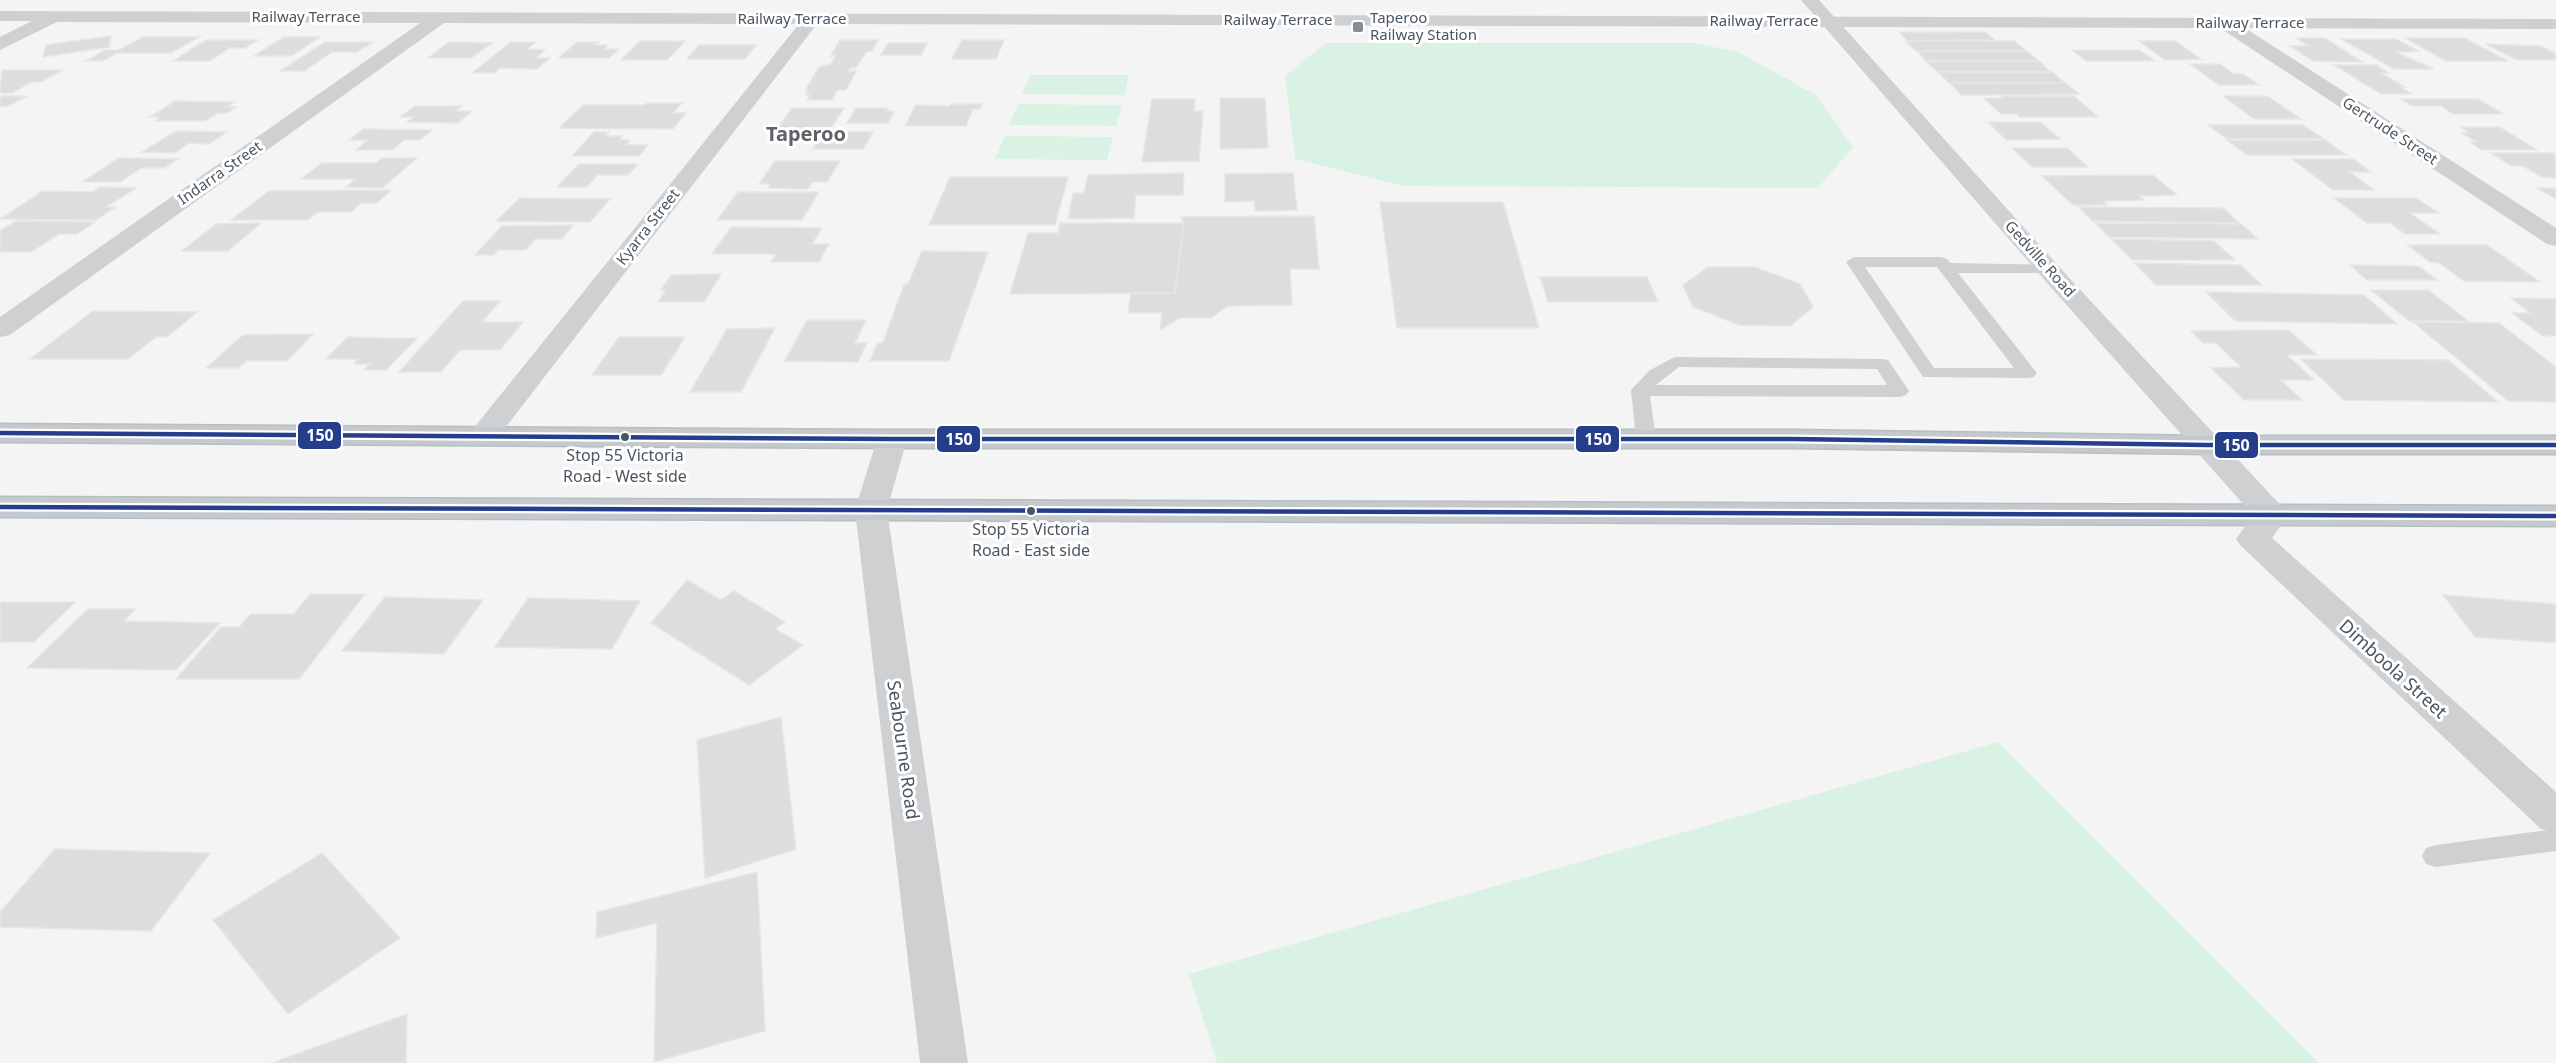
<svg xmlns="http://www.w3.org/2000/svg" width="2556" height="1063" font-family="'Noto Sans',sans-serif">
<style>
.green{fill:#d9f2e3}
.building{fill:#ddddde;stroke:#e5e6e7;stroke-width:1.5}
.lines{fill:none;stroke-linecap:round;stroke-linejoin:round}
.trunk-casing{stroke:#b9bec3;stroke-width:3}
.service{fill:#ced0d2;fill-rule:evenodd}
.minor{fill:#ced0d2;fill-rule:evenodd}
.tertiary{fill:#ced0d2;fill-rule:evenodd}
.trunk{fill:#c4c9cd;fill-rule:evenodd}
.bus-1-casing{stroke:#fff;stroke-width:9}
.bus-1{stroke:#243e8c;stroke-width:4.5}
.poi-dot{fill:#868d94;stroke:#fff;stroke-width:2}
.bus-dot{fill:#4a5661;stroke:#fff;stroke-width:2}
.labels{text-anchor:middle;stroke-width:6;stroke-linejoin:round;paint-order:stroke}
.far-street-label{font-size:15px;fill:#4a5661;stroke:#fff}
.far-poi-label{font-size:15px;fill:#4a5661;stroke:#fff;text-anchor:start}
.bus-label{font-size:16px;fill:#4a5661;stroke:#fff}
.street-label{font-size:18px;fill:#4a5661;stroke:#fff}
.far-district-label{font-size:20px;font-weight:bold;fill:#5f6368;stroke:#fff}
.line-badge{stroke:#fff;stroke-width:2}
.badge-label{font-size:16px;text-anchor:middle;font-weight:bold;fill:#fff}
</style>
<rect width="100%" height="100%" fill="#f4f4f4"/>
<g class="green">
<path d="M 1326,43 L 1694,43 L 1738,52 L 1816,95 L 1853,147 L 1818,188 L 1403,186 L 1295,159 L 1285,76 Z"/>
<path d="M 1030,75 L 1129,75 L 1124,95 L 1022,94 Z"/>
<path d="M 1018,104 L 1122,105 L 1116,126 L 1009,125 Z"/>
<path d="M 1005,136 L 1113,137 L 1107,160 L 995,159 Z"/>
<path d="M 1998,742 L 2319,1063 L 1217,1063 L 1189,974 Z"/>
</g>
<g class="building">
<path d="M 1899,32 L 1985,32 L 1995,40 L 1908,41 Z"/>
<path d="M 111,36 L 109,47 L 43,57 L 46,45 Z"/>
<path d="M 143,37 L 199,37 L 171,53 L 117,53 L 102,61 L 86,61 L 105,50 L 119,50 Z"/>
<path d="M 284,37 L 320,37 L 291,56 L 254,56 Z"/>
<path d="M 2296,38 L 2325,38 L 2362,62 L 2313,61 L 2290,46 L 2309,46 Z"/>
<path d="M 2405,38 L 2465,38 L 2508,61 L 2446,61 Z"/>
<path d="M 2341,39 L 2396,39 L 2419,51 L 2395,52 L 2434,69 L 2394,69 Z"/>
<path d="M 206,40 L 258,40 L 245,48 L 229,48 L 210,61 L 173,61 Z"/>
<path d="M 840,40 L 878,40 L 872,51 L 866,52 L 856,68 L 850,68 L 848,72 L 856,71 L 846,90 L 837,90 L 832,100 L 807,100 L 810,95 L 806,95 L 808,91 L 805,91 L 819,67 L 831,64 L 836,55 L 831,56 Z"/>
<path d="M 962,40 L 1004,40 L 996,59 L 952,59 Z"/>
<path d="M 640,41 L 685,41 L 667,60 L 621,60 Z"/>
<path d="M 1906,41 L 2014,41 L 2026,51 L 1916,51 Z"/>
<path d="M 2139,41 L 2175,41 L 2201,59 L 2165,60 Z"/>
<path d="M 325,42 L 373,42 L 357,52 L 332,52 L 304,71 L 280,71 Z"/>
<path d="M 449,42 L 492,43 L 471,58 L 428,58 Z"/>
<path d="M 511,42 L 536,42 L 527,49 L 545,50 L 536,58 L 550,58 L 537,69 L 500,68 L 494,73 L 472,73 Z"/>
<path d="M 577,42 L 598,42 L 594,45 L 608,45 L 605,49 L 619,49 L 609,58 L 559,58 Z"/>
<path d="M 888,43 L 927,43 L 921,55 L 881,55 Z"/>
<path d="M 2486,44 L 2541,46 L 2556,54 L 2556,60 L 2517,60 Z"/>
<path d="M 699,45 L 756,45 L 745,59 L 687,59 Z"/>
<path d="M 2072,50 L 2139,50 L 2155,61 L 2086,61 Z"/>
<path d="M 1917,51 L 2027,51 L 2039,61 L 1926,61 Z"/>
<path d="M 2039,61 L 2051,72 L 1938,72 L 1927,62 Z"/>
<path d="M 2190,64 L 2220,64 L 2234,74 L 2243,74 L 2259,85 L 2219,85 Z"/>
<path d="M 2334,65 L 2376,65 L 2388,73 L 2381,73 L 2405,87 L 2400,87 L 2412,94 L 2381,94 Z"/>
<path d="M 2,70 L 63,70 L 41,82 L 32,82 L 12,93 L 0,93 Z"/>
<path d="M 1938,72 L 2052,72 L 2065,83 L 1949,83 Z"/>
<path d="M 1950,83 L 2065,83 L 2079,94 L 1961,95 Z"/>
<path d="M 0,96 L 27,96 L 8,106 L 0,107 Z"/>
<path d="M 2001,96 L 2074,96 L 2098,117 L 2019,117 L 2017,114 L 2001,114 L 1984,98 L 2003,98 Z"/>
<path d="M 2223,96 L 2267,96 L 2301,119 L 2254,119 Z"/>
<path d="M 1220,98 L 1265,98 L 1268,148 L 1220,149 Z"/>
<path d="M 1152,99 L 1195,99 L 1194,111 L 1203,111 L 1199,161 L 1142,162 Z"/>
<path d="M 2401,99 L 2478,99 L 2504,114 L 2453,114 L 2441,106 L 2412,106 Z"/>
<path d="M 175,101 L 234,102 L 226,107 L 236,107 L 227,113 L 218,113 L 205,121 L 155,121 L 161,117 L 150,117 Z"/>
<path d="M 647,103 L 682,103 L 673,113 L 686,113 L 673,129 L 559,128 L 583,105 L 645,105 Z"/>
<path d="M 951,104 L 982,104 L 980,109 L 973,109 L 966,126 L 905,126 L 916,105 L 950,106 Z"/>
<path d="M 415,106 L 461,106 L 455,111 L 472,111 L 458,123 L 407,122 L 414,117 L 400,117 Z"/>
<path d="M 792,108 L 844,108 L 831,128 L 778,128 Z"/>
<path d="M 856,108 L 888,108 L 886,111 L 894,111 L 888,123 L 847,123 Z"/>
<path d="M 1988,122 L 2040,122 L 2060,139 L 2006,140 Z"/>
<path d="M 2208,125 L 2303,125 L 2324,139 L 2227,139 Z"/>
<path d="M 2460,127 L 2500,127 L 2537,150 L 2482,150 L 2470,142 L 2477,142 L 2461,133 L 2470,133 Z"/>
<path d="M 363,129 L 432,130 L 420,140 L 404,140 L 392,150 L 356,150 L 368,140 L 349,140 Z"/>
<path d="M 176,131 L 227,132 L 209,144 L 189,143 L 175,153 L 142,152 Z"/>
<path d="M 789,131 L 873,132 L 863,149 L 813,149 L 818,141 L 783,141 Z"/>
<path d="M 594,132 L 609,132 L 605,136 L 622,136 L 619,140 L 630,140 L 626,145 L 648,145 L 639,156 L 572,156 Z"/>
<path d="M 2227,140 L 2325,140 L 2346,155 L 2247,155 Z"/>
<path d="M 2012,148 L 2067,148 L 2088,167 L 2032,167 Z"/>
<path d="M 2491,153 L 2555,153 L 2556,178 L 2542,177 L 2523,166 L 2512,166 Z"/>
<path d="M 119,158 L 178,159 L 164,168 L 141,168 L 120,182 L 82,182 Z"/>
<path d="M 383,158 L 417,158 L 382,188 L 346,187 L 356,179 L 301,179 L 322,163 L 376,163 Z"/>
<path d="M 2292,159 L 2353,159 L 2371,172 L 2350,172 L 2374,190 L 2333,190 Z"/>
<path d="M 775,161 L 840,161 L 827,182 L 812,182 L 808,189 L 768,188 L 771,184 L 759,184 Z"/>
<path d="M 579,164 L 638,164 L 628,175 L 597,175 L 587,187 L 557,187 Z"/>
<path d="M 1184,173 L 1183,195 L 1136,195 L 1134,218 L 1068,219 L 1073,193 L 1084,193 L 1088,175 Z"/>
<path d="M 1293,173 L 1297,210 L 1255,211 L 1254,201 L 1225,202 L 1225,174 Z"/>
<path d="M 2153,175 L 2177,195 L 2139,196 L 2144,200 L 2103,201 L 2107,205 L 2073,205 L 2042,176 Z"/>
<path d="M 950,177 L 1068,177 L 1055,225 L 929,225 Z"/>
<path d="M 100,187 L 136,188 L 106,207 L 116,207 L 96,220 L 0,219 L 43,191 L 92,192 Z"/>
<path d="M 2537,188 L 2556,188 L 2556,199 Z"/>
<path d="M 391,190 L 377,203 L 361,203 L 351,212 L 318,212 L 308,220 L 231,220 L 269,191 Z"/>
<path d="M 738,192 L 819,192 L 802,220 L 717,220 Z"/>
<path d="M 520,198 L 610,199 L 590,222 L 496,221 Z"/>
<path d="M 2334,198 L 2416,198 L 2439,213 L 2410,213 L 2440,234 L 2405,234 L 2390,223 L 2367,223 Z"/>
<path d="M 1380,202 L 1503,202 L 1539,328 L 1397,328 Z"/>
<path d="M 2079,207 L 2223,208 L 2239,223 L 2092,221 Z"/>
<path d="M 1314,216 L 1319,269 L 1290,269 L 1292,305 L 1228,306 L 1211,318 L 1180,318 L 1160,330 L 1162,313 L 1128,313 L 1131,293 L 1175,293 L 1184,223 L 1181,217 Z"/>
<path d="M 16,221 L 95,222 L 77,234 L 59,234 L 31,252 L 0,252 L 0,231 Z"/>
<path d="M 261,223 L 228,251 L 182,251 L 216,224 Z"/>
<path d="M 1060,223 L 1184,223 L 1175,293 L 1010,294 L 1028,233 L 1058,233 Z"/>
<path d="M 2095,223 L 2241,224 L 2258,239 L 2109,237 Z"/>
<path d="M 573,225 L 562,239 L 535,239 L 526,250 L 498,250 L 494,255 L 475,255 L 502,226 Z"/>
<path d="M 731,227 L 822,228 L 812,244 L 829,244 L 819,262 L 771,262 L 776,254 L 712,254 Z"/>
<path d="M 2111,239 L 2214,241 L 2235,260 L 2132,260 Z"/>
<path d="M 2407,245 L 2487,245 L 2540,282 L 2464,281 L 2439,263 L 2430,262 Z"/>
<path d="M 922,251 L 988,252 L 949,361 L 870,361 L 877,344 L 883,342 L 904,285 L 908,284 Z"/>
<path d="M 2134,263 L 2240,265 L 2262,285 L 2156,285 Z"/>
<path d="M 2350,265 L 2418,266 L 2437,280 L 2367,280 Z"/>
<path d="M 1708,267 L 1755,267 L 1800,284 L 1813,307 L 1790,326 L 1739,325 L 1693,307 L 1683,285 Z"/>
<path d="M 721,274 L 704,302 L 658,302 L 666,290 L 661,290 L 671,275 Z"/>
<path d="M 1540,277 L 1647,277 L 1658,302 L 1548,302 Z"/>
<path d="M 2371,290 L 2428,290 L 2468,321 L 2409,321 Z"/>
<path d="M 2206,292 L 2364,295 L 2397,324 L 2235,321 Z"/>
<path d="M 2511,298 L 2556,299 L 2556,336 L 2543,336 L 2512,313 L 2530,313 Z"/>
<path d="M 463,301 L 500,301 L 482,322 L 523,322 L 500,350 L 460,350 L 441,372 L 399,372 Z"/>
<path d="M 93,311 L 197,312 L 167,337 L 156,337 L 128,359 L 30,359 Z"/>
<path d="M 807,320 L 866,320 L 855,343 L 867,343 L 858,362 L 785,361 Z"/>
<path d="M 2413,322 L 2499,323 L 2556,367 L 2556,402 L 2508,401 Z"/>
<path d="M 775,328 L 741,392 L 690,392 L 727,329 Z"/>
<path d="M 2288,330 L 2317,355 L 2287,355 L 2314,380 L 2281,380 L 2302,400 L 2244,400 L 2211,368 L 2241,367 L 2216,343 L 2203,343 L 2191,331 Z"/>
<path d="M 313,334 L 287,361 L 246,361 L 238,368 L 206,368 L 243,335 Z"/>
<path d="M 348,337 L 382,338 L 417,338 L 386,370 L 364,370 L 370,364 L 354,364 L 358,359 L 326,359 Z"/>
<path d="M 619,337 L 685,337 L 661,375 L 592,375 Z"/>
<path d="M 2301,359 L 2448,360 L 2498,402 L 2344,400 Z"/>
<path d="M 687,580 L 721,600 L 734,591 L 785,622 L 775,629 L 803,645 L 749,685 L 651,623 Z"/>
<path d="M 310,594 L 365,594 L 299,679 L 176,679 L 221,627 L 239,627 L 251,614 L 294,614 Z"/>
<path d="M 2443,595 L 2556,604 L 2556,643 L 2475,637 Z"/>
<path d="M 385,597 L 483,600 L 444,654 L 342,651 Z"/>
<path d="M 528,598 L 640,601 L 612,649 L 495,647 Z"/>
<path d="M 0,602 L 75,602 L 34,642 L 0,642 Z"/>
<path d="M 88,609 L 135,609 L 124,621 L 220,623 L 176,670 L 27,668 Z"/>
<path d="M 781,717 L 796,849 L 705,878 L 697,740 Z"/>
<path d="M 55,849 L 210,853 L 151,931 L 0,927 L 0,912 Z"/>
<path d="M 322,853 L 400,938 L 288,1014 L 213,920 Z"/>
<path d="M 757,872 L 765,1031 L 654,1062 L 657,923 L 596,938 L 597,912 Z"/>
<path d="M 407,1014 L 406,1063 L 272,1063 Z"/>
</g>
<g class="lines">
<defs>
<g id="trunk">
<path d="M 0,424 L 892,430 L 1793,430 L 2207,436 L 2556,436 L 2556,454 L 2207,454 L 1793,448 L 892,448 L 0,442 Z"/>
<path d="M 0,497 L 2556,506 L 2556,526 L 0,517 Z"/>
</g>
</defs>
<use href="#trunk" class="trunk-casing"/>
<g class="service">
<path d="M 1854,257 L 1941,257 L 1947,259 L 1950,263 L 2054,265 L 2056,268 L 2054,271 L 2048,273 L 1958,273 L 2037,373 L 2034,377 L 2028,378 L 1923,377 L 1846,262 ZM 1865,267 L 1937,267 L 2014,368 L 1934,368 Z"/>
<path d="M 1675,357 L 1882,359 L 1888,360 L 1909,391 L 1906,395 L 1900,397 L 1650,396 L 1656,439 L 1653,443 L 1639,443 L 1636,439 L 1631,390 L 1650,370 ZM 1679,367 L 1877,369 L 1887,385 L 1656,385 Z"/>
<path d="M 2556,829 L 2556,851 L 2436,867 L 2426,864 L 2422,856 L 2426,848 L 2436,845 Z"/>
</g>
<g class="minor">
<path d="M 0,11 L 2556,19 L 2556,29 L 2245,28 L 2556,228 L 2556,246 L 2547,244 L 2220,28 L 817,24 L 495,441 L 484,444 L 473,441 L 469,435 L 473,429 L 799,24 L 444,23 L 10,335 L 0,337 L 0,317 L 420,23 L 57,22 L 0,50 L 0,37 L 32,21 L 0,21 Z"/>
<path d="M 892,430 L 903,433 L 907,439 L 887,510 L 968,1063 L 920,1063 L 855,510 L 877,439 L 881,433 Z"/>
<path d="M 2272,506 L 2284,509 L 2288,516 L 2272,538 L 2556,792 L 2556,833 L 2541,829 L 2241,546 L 2236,539 C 2246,525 2256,510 2272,506 Z"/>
</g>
<path class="tertiary" d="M 1801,0 L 1819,0 L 2073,282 L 2284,509 L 2288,516 L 2284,523 L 2272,526 L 2260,523 L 2055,292 Z"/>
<use href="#trunk" class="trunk"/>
<defs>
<g id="bus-1">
<path d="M 0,433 L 892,439 L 1793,439 L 2207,445 L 2556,445"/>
<path d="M 0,507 L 2556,516"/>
</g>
</defs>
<use href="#bus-1" class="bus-1-casing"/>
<use href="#bus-1" class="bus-1"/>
</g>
<rect class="poi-dot" x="1352" y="21" width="12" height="12" rx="3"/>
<g class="bus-dot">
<circle cx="625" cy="437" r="5"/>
<circle cx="1031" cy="511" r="5"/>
</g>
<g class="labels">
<g class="far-street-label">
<text x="306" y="22">Railway Terrace</text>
<text x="792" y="24">Railway Terrace</text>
<text x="1278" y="25">Railway Terrace</text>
<text x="1764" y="26">Railway Terrace</text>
<text x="2250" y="28">Railway Terrace</text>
<text transform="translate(2390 131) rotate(33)" y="5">Gertrude Street</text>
<text transform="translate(220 173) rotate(-35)" y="5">Indarra Street</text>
<text transform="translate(648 227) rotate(-52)" y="5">Kyarra Street</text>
<text transform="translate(2040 259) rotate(48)" y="5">Gedville Road</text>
</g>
<g class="far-poi-label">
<text x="1370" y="23">Taperoo<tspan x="1370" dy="17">Railway Station</tspan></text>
</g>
<g class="bus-label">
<text x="625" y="461">Stop 55 Victoria<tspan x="625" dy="21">Road - West side</tspan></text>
<text x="1031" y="535">Stop 55 Victoria<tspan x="1031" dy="21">Road - East side</tspan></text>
</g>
<g class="street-label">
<text transform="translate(2393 669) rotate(42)" y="6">Dimboola Street</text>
<text transform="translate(903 750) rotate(82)" y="6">Seabourne Road</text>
</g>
<g class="far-district-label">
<text x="806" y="141">Taperoo</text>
</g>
</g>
<g class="line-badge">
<rect x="297" y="421" width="45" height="29" rx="6" fill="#243e8c"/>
<rect x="936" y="425" width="45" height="28" rx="6" fill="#243e8c"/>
<rect x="1575" y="425" width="45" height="28" rx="6" fill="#243e8c"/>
<rect x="2214" y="431" width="45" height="28" rx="6" fill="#243e8c"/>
</g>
<g class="badge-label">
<text x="320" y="441">150</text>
<text x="959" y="445">150</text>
<text x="1598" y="445">150</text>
<text x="2236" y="451">150</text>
</g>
</svg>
